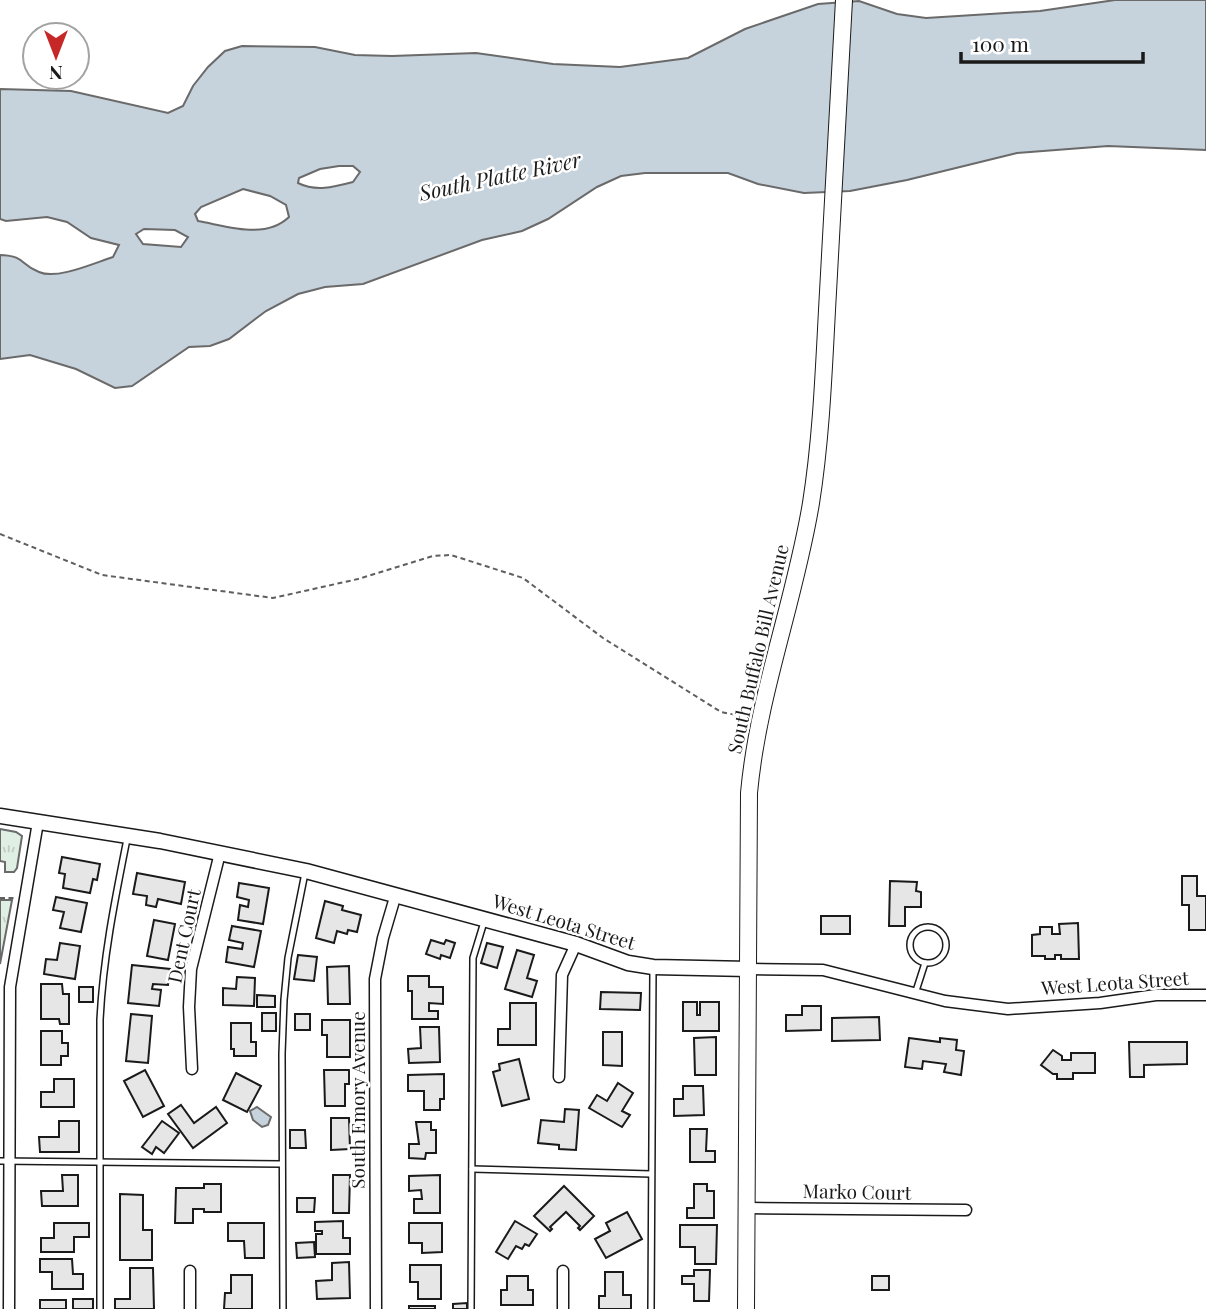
<svg xmlns="http://www.w3.org/2000/svg" width="1206" height="1309" font-family="'Playfair Display',serif">
<style>
.grass{fill:url(#grass-tufts);stroke:#6a6a6a;stroke-width:2}
.water{fill:#c6d2dc;stroke:#6a6a6a;stroke-width:2;fill-rule:evenodd}
.building{fill:#e6e6e6;stroke:#1a1a1a;stroke-width:2}
.lines{fill:none;stroke-linecap:round;stroke-linejoin:round}
.service-casing{stroke:#1a1a1a;stroke-width:8}
.minor-casing{stroke:#1a1a1a;stroke-width:13}
.tertiary-casing{stroke:#1a1a1a;stroke-width:17}
.secondary-casing{stroke:#1a1a1a;stroke-width:18}
.path{stroke:#5f5f5f;stroke-width:2;stroke-dasharray:5 3.5;stroke-linecap:butt}
.service{stroke:#fff;stroke-width:5}
.minor{stroke:#fff;stroke-width:10}
.tertiary{stroke:#fff;stroke-width:14}
.secondary{stroke:#fff;stroke-width:16}
.labels{text-anchor:middle;stroke-width:5;stroke-linejoin:round;paint-order:stroke}
.street-label{font-size:19px;fill:#1a1a1a;stroke:#fff}
.water-label{font-size:21px;font-style:italic;fill:#1a1a1a;stroke:#fff}
</style>
<defs>
<pattern id="grass-tufts" width="24" height="20" patternUnits="userSpaceOnUse" patternTransform="scale(1.75)"><rect width="24" height="20" fill="#e0efe3"/><path d="M3 7l-1-3M5 7V3M7 7l1-3M15 17l-1-3M17 17v-4M19 17l1-3" fill="none" stroke="#c0ccc2"/></pattern>
</defs>
<rect width="100%" height="100%" fill="#fff"/>
<g class="grass">
<path d="M 0,829 L 16,832 L 22,836 L 17,868 L 14,872 L 5,872 L 5,862 L 0,861 Z"/>
<path d="M 0,900 L 12,900 L 0,964 Z"/>
</g>
<g class="water">
<path d="M 1115,0 L 1206,0 L 1206,150 L 1108,146 L 1017,153 L 907,180 L 850,191 L 804,193 L 758,184 L 728,173 L 645,173 L 621,176 L 597,187 L 548,219 L 522,231 L 482,240 L 363,284 L 325,287 L 298,294 L 266,311 L 229,339 L 210,346 L 189,347 L 132,386 L 115,388 L 76,369 L 30,355 L 0,359 L 0,255 C 26,256 19,264 39,272 C 57,280 94,263 113,257 L 119,245 L 91,238 L 67,222 L 47,217 L 6,221 L 0,219 L 0,89 L 71,91 L 168,113 L 183,106 L 193,86 L 208,67 L 225,51 L 242,46 L 315,47 L 355,55 L 392,56 L 476,53 L 553,64 L 620,67 L 688,58 L 745,29 L 818,4 L 859,1 L 897,14 L 926,18 L 1040,11 ZM 339,166 L 353,166 L 360,172 L 353,182 C 334,187 316,192 298,183 L 299,178 L 320,169 ZM 243,189 L 270,196 L 286,205 L 289,217 C 265,240 227,226 198,221 L 195,214 L 201,207 ZM 144,229 L 175,230 L 188,237 L 181,247 L 143,244 L 136,234 Z"/>
<path d="M 257,1107 L 271,1117 L 268,1125 L 262,1127 L 253,1120 L 250,1111 Z"/>
</g>
<g class="building">
<path d="M 62,857 L 100,864 L 97,880 L 93,879 L 90,893 L 63,888 L 65,874 L 59,873 Z"/>
<path d="M 137,873 L 185,882 L 181,904 L 158,899 L 156,907 L 146,905 L 147,896 L 133,894 Z"/>
<path d="M 1182,876 L 1197,876 L 1197,896 L 1206,896 L 1206,930 L 1189,930 L 1189,905 L 1182,905 Z"/>
<path d="M 890,881 L 917,882 L 916,891 L 921,892 L 921,907 L 905,907 L 905,926 L 889,926 Z"/>
<path d="M 239,883 L 269,888 L 263,924 L 238,920 L 240,905 L 248,907 L 249,900 L 237,897 Z"/>
<path d="M 56,897 L 87,903 L 81,932 L 60,928 L 64,912 L 53,910 Z"/>
<path d="M 325,901 L 343,906 L 342,910 L 361,915 L 357,932 L 348,930 L 347,934 L 337,931 L 334,943 L 316,938 Z"/>
<rect x="821" y="916" width="29" height="18"/>
<path d="M 154,920 L 175,924 L 168,960 L 147,956 Z"/>
<path d="M 1078,923 L 1079,959 L 1061,959 L 1061,955 L 1055,955 L 1055,959 L 1045,959 L 1045,956 L 1032,956 L 1032,935 L 1040,934 L 1040,927 L 1052,927 L 1052,934 L 1060,934 L 1059,924 Z"/>
<path d="M 232,926 L 261,931 L 254,967 L 226,962 L 228,947 L 242,949 L 243,943 L 229,940 Z"/>
<path d="M 431,940 L 444,944 L 446,940 L 455,943 L 450,958 L 441,955 L 440,959 L 426,954 Z"/>
<path d="M 60,943 L 80,946 L 75,979 L 44,974 L 46,959 L 57,960 Z"/>
<path d="M 487,943 L 503,947 L 497,968 L 481,963 Z"/>
<path d="M 517,950 L 534,955 L 527,978 L 537,981 L 532,997 L 505,989 Z"/>
<path d="M 298,955 L 317,957 L 314,981 L 294,979 Z"/>
<path d="M 132,965 L 170,969 L 168,985 L 153,984 L 152,989 L 161,990 L 159,1006 L 128,1003 Z"/>
<path d="M 349,966 L 350,1004 L 328,1004 L 327,967 Z"/>
<path d="M 408,976 L 429,976 L 429,987 L 443,987 L 443,1004 L 429,1003 L 429,1011 L 438,1011 L 438,1019 L 412,1019 L 412,991 L 408,991 Z"/>
<path d="M 237,977 L 255,978 L 254,1006 L 223,1005 L 223,988 L 236,989 Z"/>
<path d="M 41,984 L 62,984 L 63,994 L 69,994 L 69,1024 L 60,1024 L 59,1019 L 41,1019 Z"/>
<rect x="79" y="987" width="14" height="15"/>
<path d="M 601,992 L 641,993 L 640,1010 L 600,1009 Z"/>
<path d="M 257,995 L 275,996 L 275,1007 L 257,1007 Z"/>
<path d="M 683,1002 L 697,1002 L 697,1015 L 700,1015 L 700,1002 L 719,1002 L 719,1031 L 683,1031 Z"/>
<path d="M 510,1003 L 536,1003 L 536,1045 L 498,1045 L 498,1029 L 510,1029 Z"/>
<path d="M 802,1006 L 821,1006 L 821,1030 L 786,1031 L 786,1015 L 802,1015 Z"/>
<rect x="262" y="1013" width="14" height="18"/>
<path d="M 131,1014 L 152,1016 L 148,1063 L 126,1061 Z"/>
<rect x="295" y="1014" width="15" height="16"/>
<path d="M 879,1017 L 880,1040 L 832,1041 L 832,1018 Z"/>
<path d="M 322,1020 L 350,1020 L 350,1057 L 327,1057 L 327,1035 L 322,1035 Z"/>
<path d="M 231,1023 L 251,1023 L 251,1042 L 256,1042 L 256,1056 L 234,1056 L 234,1049 L 231,1049 Z"/>
<path d="M 420,1027 L 439,1027 L 440,1062 L 409,1063 L 408,1049 L 421,1048 Z"/>
<path d="M 41,1031 L 62,1031 L 62,1043 L 68,1043 L 68,1056 L 61,1056 L 61,1065 L 41,1065 Z"/>
<path d="M 603,1032 L 622,1032 L 622,1066 L 603,1065 Z"/>
<path d="M 716,1037 L 716,1075 L 695,1075 L 694,1038 Z"/>
<path d="M 909,1038 L 940,1042 L 940,1038 L 957,1040 L 956,1050 L 964,1051 L 961,1075 L 944,1072 L 946,1064 L 923,1061 L 922,1069 L 905,1067 Z"/>
<path d="M 1129,1042 L 1187,1042 L 1187,1064 L 1144,1065 L 1144,1077 L 1130,1077 Z"/>
<path d="M 1053,1050 L 1062,1056 L 1062,1060 L 1071,1060 L 1071,1053 L 1095,1053 L 1095,1073 L 1073,1073 L 1073,1079 L 1057,1079 L 1057,1074 L 1053,1074 L 1041,1065 Z"/>
<path d="M 519,1059 L 529,1099 L 502,1106 L 493,1072 L 500,1070 L 499,1064 Z"/>
<path d="M 145,1070 L 164,1106 L 143,1117 L 124,1081 Z"/>
<path d="M 324,1070 L 349,1070 L 349,1084 L 345,1084 L 345,1106 L 325,1106 Z"/>
<path d="M 236,1073 L 261,1086 L 247,1112 L 223,1100 Z"/>
<path d="M 444,1074 L 444,1099 L 440,1099 L 440,1110 L 424,1110 L 424,1091 L 408,1091 L 408,1075 Z"/>
<path d="M 54,1079 L 74,1079 L 74,1107 L 41,1107 L 41,1092 L 54,1092 Z"/>
<path d="M 618,1083 L 633,1093 L 622,1111 L 630,1115 L 622,1127 L 589,1108 L 597,1095 L 607,1101 Z"/>
<path d="M 683,1086 L 703,1086 L 704,1115 L 674,1116 L 674,1099 L 683,1099 Z"/>
<path d="M 181,1105 L 194,1123 L 216,1107 L 227,1123 L 193,1148 L 168,1114 Z"/>
<path d="M 565,1109 L 579,1110 L 576,1150 L 559,1149 L 559,1145 L 538,1143 L 541,1120 L 564,1122 Z"/>
<path d="M 331,1118 L 349,1118 L 350,1149 L 331,1150 Z"/>
<path d="M 59,1121 L 79,1121 L 79,1152 L 40,1152 L 39,1137 L 59,1137 Z"/>
<path d="M 162,1121 L 179,1133 L 164,1153 L 156,1147 L 152,1154 L 142,1147 Z"/>
<path d="M 416,1122 L 431,1122 L 431,1130 L 436,1130 L 436,1153 L 426,1153 L 425,1159 L 409,1158 L 409,1144 L 419,1144 Z"/>
<path d="M 690,1129 L 707,1129 L 706,1151 L 715,1151 L 715,1162 L 690,1162 Z"/>
<path d="M 290,1130 L 305,1130 L 306,1148 L 290,1148 Z"/>
<path d="M 62,1175 L 78,1175 L 78,1206 L 42,1206 L 41,1191 L 63,1191 Z"/>
<path d="M 333,1175 L 350,1175 L 349,1213 L 333,1213 Z"/>
<path d="M 440,1175 L 440,1213 L 414,1213 L 414,1199 L 422,1199 L 421,1190 L 409,1191 L 409,1176 Z"/>
<path d="M 204,1184 L 221,1184 L 221,1212 L 204,1212 L 204,1209 L 193,1209 L 193,1223 L 175,1223 L 176,1188 L 204,1188 Z"/>
<path d="M 694,1184 L 707,1184 L 707,1191 L 714,1191 L 714,1218 L 687,1218 L 687,1208 L 694,1208 Z"/>
<path d="M 564,1186 L 594,1216 L 580,1230 L 578,1228 L 580,1226 L 566,1212 L 550,1227 L 552,1229 L 550,1231 L 534,1216 Z"/>
<path d="M 120,1194 L 143,1195 L 143,1230 L 152,1230 L 152,1260 L 120,1260 Z"/>
<path d="M 297,1198 L 315,1198 L 314,1212 L 297,1212 Z"/>
<path d="M 627,1212 L 642,1239 L 606,1258 L 595,1239 L 610,1231 L 606,1223 Z"/>
<path d="M 343,1221 L 343,1238 L 350,1238 L 350,1254 L 316,1254 L 316,1234 L 322,1234 L 322,1231 L 315,1231 L 315,1222 Z"/>
<path d="M 515,1221 L 537,1234 L 529,1246 L 525,1244 L 522,1249 L 516,1246 L 508,1259 L 496,1252 Z"/>
<path d="M 54,1223 L 89,1223 L 89,1237 L 74,1237 L 74,1252 L 41,1252 L 41,1238 L 54,1238 Z"/>
<path d="M 228,1223 L 264,1223 L 264,1258 L 245,1258 L 244,1241 L 228,1241 Z"/>
<path d="M 409,1223 L 442,1223 L 442,1252 L 422,1253 L 422,1243 L 409,1243 Z"/>
<path d="M 680,1225 L 717,1225 L 716,1264 L 695,1264 L 695,1247 L 680,1247 Z"/>
<path d="M 314,1242 L 315,1257 L 297,1258 L 296,1243 Z"/>
<path d="M 40,1259 L 72,1259 L 73,1274 L 83,1274 L 83,1289 L 52,1289 L 52,1272 L 40,1272 Z"/>
<path d="M 349,1262 L 350,1298 L 317,1299 L 316,1281 L 332,1280 L 332,1263 Z"/>
<path d="M 410,1265 L 441,1265 L 441,1299 L 418,1299 L 418,1282 L 410,1282 Z"/>
<path d="M 130,1268 L 153,1268 L 154,1309 L 115,1309 L 115,1299 L 130,1299 Z"/>
<path d="M 694,1270 L 710,1270 L 709,1301 L 694,1301 L 694,1284 L 682,1284 L 682,1276 L 694,1276 Z"/>
<path d="M 605,1272 L 623,1272 L 623,1295 L 631,1295 L 631,1309 L 599,1309 L 599,1296 L 605,1296 Z"/>
<path d="M 231,1275 L 252,1275 L 252,1309 L 224,1309 L 225,1293 L 231,1293 Z"/>
<path d="M 507,1276 L 528,1276 L 528,1290 L 533,1290 L 533,1305 L 501,1305 L 501,1290 L 507,1290 Z"/>
<rect x="872" y="1276" width="17" height="14"/>
<rect x="73" y="1299" width="20" height="10"/>
<rect x="40" y="1300" width="26" height="9"/>
<path d="M 467,1303 L 467,1309 L 453,1309 L 453,1304 Z"/>
<rect x="409" y="1306" width="26" height="3"/>
</g>
<g class="lines">
<defs>
<g id="service">
<circle cx="928" cy="945" r="18"/>
<path d="M 915,994 L 925,963"/>
<path d="M 0,1161 L 282,1164"/>
<path d="M 472,1169 L 651,1174"/>
<path d="M 100,1309 L 100,1020 C 103,958 115,899 127,839"/>
<path d="M 283,1309 L 282,1054 L 284,1000 L 288,958 L 305,873"/>
<path d="M 471,1309 L 473,958 L 484,922"/>
<path d="M 651,1309 L 653,969"/>
</g>
<g id="minor">
<path d="M 749,969 L 823,970 L 945,1001 L 1008,1009 L 1100,1003 L 1156,995 L 1206,995"/>
<path d="M 192,1069 L 189,1007 L 191,969 L 220,853"/>
<path d="M 559,1077 L 562,975 L 576,944"/>
<path d="M 748,1208 L 966,1210"/>
<path d="M 190,1271 L 190,1309"/>
<path d="M 9,1309 L 10,987 L 38,822"/>
<path d="M 376,1309 L 375,979 L 383,938 L 396,894"/>
<path d="M 563,1309 L 563,1271"/>
</g>
<path id="tertiary" d="M 0,816 L 160,841 L 306,871 L 576,944 L 628,963 L 653,967 L 749,969"/>
<path id="secondary" d="M 746,1309 L 749,793 C 758,694 795,601 811,503 C 822,433 824,362 828,292 C 833,194 839,97 844,0"/>
</defs>
<use href="#service" class="service-casing"/>
<use href="#minor" class="minor-casing"/>
<use href="#tertiary" class="tertiary-casing"/>
<use href="#secondary" class="secondary-casing"/>
<g class="path">
<path d="M 0,534 L 102,575 L 273,598 L 358,579 L 433,556 L 451,555 L 523,578 L 603,638 L 721,712 L 741,716"/>
<path d="M 0,898 L 14,898"/>
</g>
<use href="#service" class="service"/>
<use href="#minor" class="minor"/>
<use href="#tertiary" class="tertiary"/>
<use href="#secondary" class="secondary"/>
</g>
<g class="labels">
<g class="street-label">
<text transform="translate(758 649) rotate(-77)" y="7">South Buffalo Bill Avenue</text>
<text transform="translate(564 922) rotate(17)" y="7">West Leota Street</text>
<text transform="translate(184 936) rotate(-78)" y="7">Dent Court</text>
<text transform="translate(1115 983) rotate(-4)" y="7">West Leota Street</text>
<text transform="translate(358 1100) rotate(-90)" y="7">South Emory Avenue</text>
<text transform="translate(857 1192) rotate(1)" y="7">Marko Court</text>
</g>
<g class="water-label">
<text transform="translate(500 177) rotate(-12)" y="7">South Platte River</text>
</g>
</g>
<g transform="translate(56 56) rotate(180)"><circle r="33" fill="#ffffff" stroke="#a3a3a3" stroke-width="2"/>
<path d="M0-5L12 26L0 18L-12 26Z" fill="#c62828"/>
<text y="-10" font-size="19" font-weight="bold" text-anchor="middle" fill="#1a1a1a">N</text>
</g>
<path d="M961 52v10h182v-10" fill="none" stroke="#1a1a1a" stroke-width="3.5"/>
<text x="972" y="52" font-size="21" fill="#1a1a1a" stroke="#ffffff" stroke-width="5" paint-order="stroke">100 m</text>
</svg>
